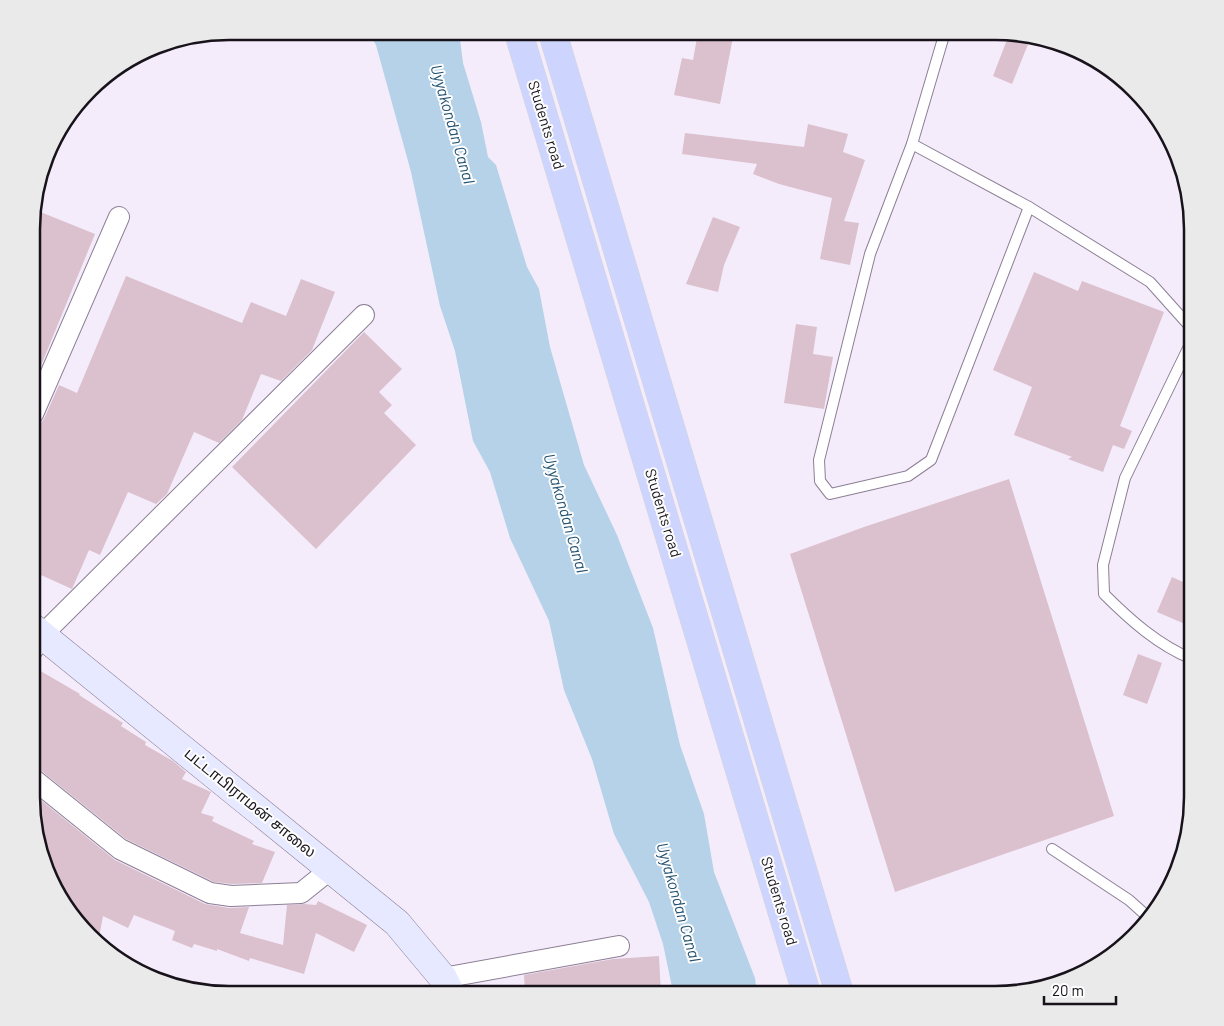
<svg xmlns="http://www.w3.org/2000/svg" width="1224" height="1026" font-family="Barlow,'Noto Sans Tamil',sans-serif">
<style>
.water{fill:#b5d2e8}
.building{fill:#dbc0ce}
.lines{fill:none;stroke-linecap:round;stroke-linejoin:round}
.lane-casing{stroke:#8c7f95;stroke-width:12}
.street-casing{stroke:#8c7f95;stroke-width:22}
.secondary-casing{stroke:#8c7f95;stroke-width:29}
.primary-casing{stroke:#d5d5d6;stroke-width:29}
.lane{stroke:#fff;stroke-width:10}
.street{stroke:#fff;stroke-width:20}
.secondary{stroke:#e6e9ff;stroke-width:28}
.primary{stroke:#cdd4fe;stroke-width:28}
.labels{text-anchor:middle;stroke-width:4;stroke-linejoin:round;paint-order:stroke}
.street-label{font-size:15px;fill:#18131b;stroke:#fdfdfd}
.water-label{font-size:16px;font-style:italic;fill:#235272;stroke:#fdfdfd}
.rim{fill:none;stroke:#18131b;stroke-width:2.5}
</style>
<rect width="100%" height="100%" fill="#f5ecfb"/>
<path class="water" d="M 368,31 L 459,31 L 463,63 L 481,122 L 488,157 L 496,165 L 527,267 L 539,289 L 550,347 L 584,465 L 617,535 L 653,628 L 680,745 L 704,814 L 714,872 L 755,978 L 757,995 L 672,995 L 672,987 L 663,944 L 649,902 L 614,834 L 592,759 L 564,690 L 549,621 L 510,538 L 490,472 L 473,441 L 455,351 L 440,306 L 411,172 L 376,45 Z"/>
<g class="building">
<path d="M 698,32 L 734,32 L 720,104 L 674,95 L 682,58 L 693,60 Z"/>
<path d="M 1010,32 L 1031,37 L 1012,84 L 993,76 Z"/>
<path d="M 808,124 L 848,134 L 843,152 L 865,160 L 844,221 L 859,223 L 850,265 L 820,259 L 832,198 L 779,184 L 753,174 L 757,164 L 682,154 L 685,133 L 804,147 Z"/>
<path d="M 33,209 L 95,234 L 33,385 Z"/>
<path d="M 713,217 L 740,227 L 724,265 L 718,292 L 686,284 Z"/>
<path d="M 1034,272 L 1078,291 L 1082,281 L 1164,312 L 1120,426 L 1132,431 L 1124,449 L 1113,445 L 1103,472 L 1068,459 L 1072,457 L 1014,435 L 1032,387 L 993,370 Z"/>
<path d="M 126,276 L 242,323 L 251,302 L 286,316 L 301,279 L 335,292 L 312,350 L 281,381 L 261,374 L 242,420 L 219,443 L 194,432 L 167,494 L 156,504 L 128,492 L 100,555 L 89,550 L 72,589 L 32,571 L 33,426 L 40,424 L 44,419 L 59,385 L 77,393 Z"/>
<path d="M 796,324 L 817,327 L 813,354 L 833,357 L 824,409 L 784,403 Z"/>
<path d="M 364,332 L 402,369 L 379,392 L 392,405 L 384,413 L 416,445 L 316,549 L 232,467 Z"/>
<path d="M 1009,479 L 1114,816 L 895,892 L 790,554 L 864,527 Z"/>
<path d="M 1172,577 L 1192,586 L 1192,627 L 1157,612 Z"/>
<path d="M 1138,654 L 1162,663 L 1147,704 L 1123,695 Z"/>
<path d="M 32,666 L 80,694 L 79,695 L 123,723 L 121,726 L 146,742 L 145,745 L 173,761 L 186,772 L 182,779 L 211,792 L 201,813 L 214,817 L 212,821 L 254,841 L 252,844 L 275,852 L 262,883 L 232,884 L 214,882 L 126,839 L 39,769 L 32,766 Z"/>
<path d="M 32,793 L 115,860 L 205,904 L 229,908 L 249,907 L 240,933 L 283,945 L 287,905 L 304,904 L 316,905 L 318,901 L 367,925 L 354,952 L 316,933 L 304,974 L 250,958 L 249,961 L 217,949 L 217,951 L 194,944 L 192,948 L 172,940 L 175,931 L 134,915 L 128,928 L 103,916 L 98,943 L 89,937 L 52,884 L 57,872 L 46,863 L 32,810 Z"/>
<path d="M 659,956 L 661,995 L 547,995 L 547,990 L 525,992 L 524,975 L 613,959 Z"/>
</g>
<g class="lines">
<defs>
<g id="lane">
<path d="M 945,32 L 912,144 L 870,254 L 819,460 L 820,481 L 830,494 L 908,476 L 931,460 L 1029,207"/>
<path d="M 912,144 L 1029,207 L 1150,282 L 1193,330"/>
<path d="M 1192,659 C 1158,645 1130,620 1104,594 L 1103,565 L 1125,478 L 1193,338"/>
<path d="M 1052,849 L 1129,900 L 1148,917"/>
</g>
<g id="street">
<path d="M 33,414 L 119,217"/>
<path d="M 32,651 L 42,635 L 364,315"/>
<path d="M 32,778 L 120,849 L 210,893 L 231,896 L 301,893 L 331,869"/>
<path d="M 443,978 L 619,946"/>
</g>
<path id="secondary" d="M 32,627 L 397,923 L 443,978 L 451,994"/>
<g id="primary">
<path d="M 518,31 L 807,995"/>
<path d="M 552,31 L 840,995"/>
</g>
</defs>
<use href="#lane" class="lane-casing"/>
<use href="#street" class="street-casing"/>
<use href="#secondary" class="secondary-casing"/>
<use href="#primary" class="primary-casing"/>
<use href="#lane" class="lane"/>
<use href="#street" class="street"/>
<use href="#secondary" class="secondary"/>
<use href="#primary" class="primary"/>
</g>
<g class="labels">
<g class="street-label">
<text transform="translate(546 125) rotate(73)" y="5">Students road</text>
<text transform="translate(663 513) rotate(73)" y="5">Students road</text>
<text transform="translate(250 803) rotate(39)" y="5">பட்டாபிராமன் சாலை</text>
<text transform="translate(779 901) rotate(73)" y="5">Students road</text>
</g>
<g class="water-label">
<text transform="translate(453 124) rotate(74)" y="6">Uyyakondan Canal</text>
<text transform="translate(566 513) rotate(74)" y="6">Uyyakondan Canal</text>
<text transform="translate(679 902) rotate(74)" y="6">Uyyakondan Canal</text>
</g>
</g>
<path d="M0 0H1224V1026H0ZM229 40H995A189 189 0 0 1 1184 229V797A189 189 0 0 1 995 986H229A189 189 0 0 1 40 797V229A189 189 0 0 1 229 40Z" fill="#ebeaeb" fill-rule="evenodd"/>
<path class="rim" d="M229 40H995A189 189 0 0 1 1184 229V797A189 189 0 0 1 995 986H229A189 189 0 0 1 40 797V229A189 189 0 0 1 229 40Z"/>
<path d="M1044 996v8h72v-8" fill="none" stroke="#18131b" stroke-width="2.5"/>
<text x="1052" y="996" font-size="15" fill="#18131b" stroke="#fdfdfd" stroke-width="4" paint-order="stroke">20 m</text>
</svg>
